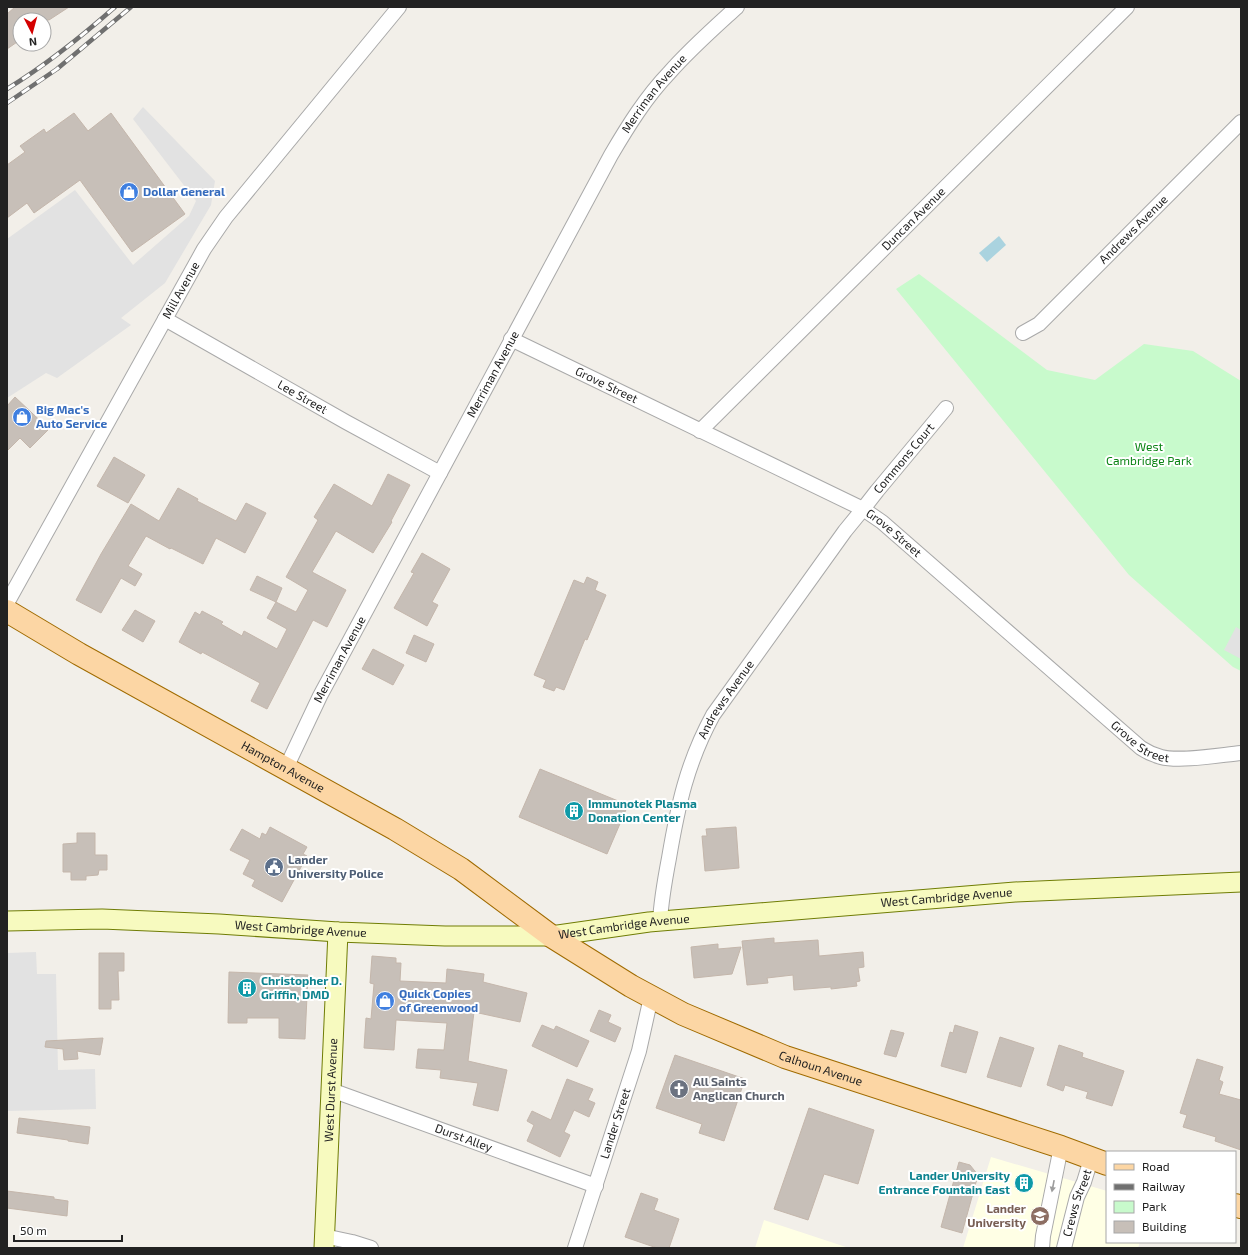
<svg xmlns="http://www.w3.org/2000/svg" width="1248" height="1255" font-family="'Exo 2',sans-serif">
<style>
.education{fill:#ffffe5}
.park{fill:#c8facc}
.parking{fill:#e2e2e2}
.water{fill:#aad3df}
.building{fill:#c7bfb8;stroke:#c4b6ab}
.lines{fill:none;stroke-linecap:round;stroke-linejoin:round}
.street-casing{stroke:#a9a9a9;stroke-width:16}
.secondary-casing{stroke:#707d05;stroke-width:21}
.primary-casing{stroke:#a06b00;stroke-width:24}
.street{stroke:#fff;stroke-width:14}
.secondary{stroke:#f7fabf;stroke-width:19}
.primary{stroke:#fcd6a4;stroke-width:22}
.rail-casing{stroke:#707070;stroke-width:4.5}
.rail{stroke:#fff;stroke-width:3;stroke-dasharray:9;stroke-linecap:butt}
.oneway{fill:#9c9c9c}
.labels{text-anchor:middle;stroke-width:4;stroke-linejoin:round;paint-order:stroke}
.street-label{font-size:12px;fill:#222;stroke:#fff}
.shop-label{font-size:12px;font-weight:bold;fill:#366cbe;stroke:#fff;text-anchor:start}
.park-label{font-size:12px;fill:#0c8416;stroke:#fff}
.culture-label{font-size:12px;font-weight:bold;fill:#0d838f;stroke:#fff;text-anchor:start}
.service-label{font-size:12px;font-weight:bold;fill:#4e5e75;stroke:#fff;text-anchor:start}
.worship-label{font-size:12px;font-weight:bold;fill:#5b616d;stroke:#fff;text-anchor:start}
.education-label{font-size:12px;font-weight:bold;fill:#785e54;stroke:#fff;text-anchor:end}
</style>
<rect width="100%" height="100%" fill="#f2efe9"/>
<g class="education">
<path d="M 991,1157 L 1107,1191 L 1107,1242 L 1140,1242 L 1138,1248 L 963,1248 Z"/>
<path d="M 764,1220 L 849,1248 L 755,1248 Z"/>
</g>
<path class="park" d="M 919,274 L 1047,370 L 1095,380 L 1144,344 L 1193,351 L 1241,381 L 1241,671 L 1233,667 L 1129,575 L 896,289 Z"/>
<g class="parking">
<path d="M 143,107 L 215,181 L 211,205 L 165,283 L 121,318 L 131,325 L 57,378 L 46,373 L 7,398 L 7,239 L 75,190 L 133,265 L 189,216 L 196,201 L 133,119 Z"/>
<path d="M 1236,627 L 1241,630 L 1241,659 L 1224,650 Z"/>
<path d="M 36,952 L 37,974 L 56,974 L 58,1070 L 95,1069 L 96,1109 L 7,1111 L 7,953 Z"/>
</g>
<path class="water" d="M 999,236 L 1006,245 L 987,262 L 979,253 Z"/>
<g class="building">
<path d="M 15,7 L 69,7 L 49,20 L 20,20 L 20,40 L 7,49 L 7,14 Z"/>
<path d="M 74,113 L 88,131 L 111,113 L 185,214 L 132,252 L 80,180 L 34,213 L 27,203 L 7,218 L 7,165 L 25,152 L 20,146 L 44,129 L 46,133 Z"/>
<path d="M 15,397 L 49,429 L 30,448 L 20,438 L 7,451 L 7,406 Z"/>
<path d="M 114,457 L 145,475 L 128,503 L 97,486 Z"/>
<path d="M 388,474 L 410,485 L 391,521 L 392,522 L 373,553 L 336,531 L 312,572 L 346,590 L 327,627 L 313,620 L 267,709 L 251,701 L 260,683 L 202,652 L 201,654 L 179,642 L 195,612 L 200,615 L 202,611 L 223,622 L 221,624 L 242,636 L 244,631 L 277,649 L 287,629 L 267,618 L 276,602 L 296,612 L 308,590 L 286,577 L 318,520 L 314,517 L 334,484 L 372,506 Z"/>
<path d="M 178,488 L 198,499 L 197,501 L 236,521 L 246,503 L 266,513 L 245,553 L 216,538 L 203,564 L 171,548 L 170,549 L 146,536 L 128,566 L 142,574 L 135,586 L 121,578 L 101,613 L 76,600 L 101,554 L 131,504 L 159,521 Z"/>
<path d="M 422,553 L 450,569 L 432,602 L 438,605 L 427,626 L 394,608 L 414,573 L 411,572 Z"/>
<path d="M 257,576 L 282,588 L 276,602 L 250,590 Z"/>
<path d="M 587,577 L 598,582 L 595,590 L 606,595 L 587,640 L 585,639 L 564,690 L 556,687 L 554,691 L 543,687 L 546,680 L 534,675 L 574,580 L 584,584 Z"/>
<path d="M 135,610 L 155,621 L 143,642 L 122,630 Z"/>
<path d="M 414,635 L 434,644 L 426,662 L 406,653 Z"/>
<path d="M 373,649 L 404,665 L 393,685 L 362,669 Z"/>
<path d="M 540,769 L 628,805 L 607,854 L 519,817 Z"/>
<path d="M 270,827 L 307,847 L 303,854 L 307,856 L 282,902 L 252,886 L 255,880 L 243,874 L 250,860 L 230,850 L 242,829 L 260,839 L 262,833 L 266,835 Z"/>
<path d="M 736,827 L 739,868 L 705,871 L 702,836 L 707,836 L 706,829 Z"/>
<path d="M 77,833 L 95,833 L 95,855 L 107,855 L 107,870 L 99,870 L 98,875 L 86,876 L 86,880 L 71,880 L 71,872 L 63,872 L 63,844 L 77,843 Z"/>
<path d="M 774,938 L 774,943 L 818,940 L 819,956 L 863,952 L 864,967 L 858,968 L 860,981 L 856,982 L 857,986 L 831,989 L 831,987 L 794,990 L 793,975 L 767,978 L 768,983 L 747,985 L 742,941 Z"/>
<path d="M 718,944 L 718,949 L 741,947 L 732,974 L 694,978 L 691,947 Z"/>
<path d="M 99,953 L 124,953 L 124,971 L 118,971 L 119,1000 L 111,1000 L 111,1009 L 99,1009 Z"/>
<path d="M 372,956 L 396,958 L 396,963 L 401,963 L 400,981 L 446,983 L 447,969 L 484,974 L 483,982 L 527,993 L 520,1022 L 474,1012 L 468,1061 L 507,1070 L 498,1111 L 473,1105 L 478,1083 L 440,1078 L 441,1070 L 416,1068 L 418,1049 L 444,1050 L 447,1023 L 396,1020 L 394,1050 L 364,1048 L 366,1018 L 371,1019 L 374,984 L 370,983 Z"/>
<path d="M 229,972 L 308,975 L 305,1039 L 279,1038 L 279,1018 L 247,1018 L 247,1023 L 228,1023 Z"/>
<path d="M 599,1010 L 611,1015 L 608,1022 L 621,1028 L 615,1042 L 590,1031 Z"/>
<path d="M 542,1025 L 554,1030 L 556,1026 L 589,1041 L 577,1067 L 532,1046 Z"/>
<path d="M 955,1025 L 978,1032 L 966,1073 L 941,1066 L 950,1032 L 953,1033 Z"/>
<path d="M 891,1030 L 904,1033 L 896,1057 L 884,1054 Z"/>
<path d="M 1000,1037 L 1034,1048 L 1021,1087 L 987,1077 Z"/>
<path d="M 103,1038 L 100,1055 L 77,1051 L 78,1059 L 64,1060 L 63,1049 L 45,1047 L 46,1041 Z"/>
<path d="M 1059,1045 L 1083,1053 L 1082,1057 L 1124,1071 L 1112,1106 L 1086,1098 L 1088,1092 L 1065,1085 L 1063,1091 L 1047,1085 Z"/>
<path d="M 675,1055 L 745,1079 L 724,1141 L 699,1133 L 702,1124 L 656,1108 Z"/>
<path d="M 1197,1059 L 1223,1067 L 1219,1080 L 1223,1082 L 1219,1094 L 1241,1100 L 1241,1150 L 1215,1141 L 1216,1137 L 1183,1127 L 1187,1115 L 1180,1113 Z"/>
<path d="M 567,1079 L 593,1089 L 588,1100 L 595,1103 L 589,1117 L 574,1110 L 564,1132 L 570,1135 L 560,1157 L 527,1141 L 534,1125 L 527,1121 L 532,1111 L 551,1120 Z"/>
<path d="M 809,1108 L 874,1130 L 858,1184 L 824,1174 L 808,1220 L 774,1209 Z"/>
<path d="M 19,1118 L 90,1127 L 88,1144 L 68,1141 L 68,1140 L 17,1133 Z"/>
<path d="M 959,1162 L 970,1165 L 978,1175 L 962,1233 L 941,1227 Z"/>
<path d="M 1025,1175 L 1029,1177 L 1031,1180 L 1032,1184 L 1030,1187 L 1027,1190 L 1023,1190 L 1015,1187 L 1018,1179 L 1021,1176 Z"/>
<path d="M 7,1191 L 54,1197 L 54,1199 L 68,1201 L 67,1216 L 7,1208 Z"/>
<path d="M 641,1193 L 658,1199 L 654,1210 L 679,1219 L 669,1248 L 657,1248 L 625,1237 Z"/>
</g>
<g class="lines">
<defs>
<g id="street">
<path id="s1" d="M 165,319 L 346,422 L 440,473"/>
<path id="s2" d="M 1023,333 L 1039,324 L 1241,122"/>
<path id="s3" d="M 511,339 L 863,509 L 882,522 L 1141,748 C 1147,752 1154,755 1161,757 C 1180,762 1220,755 1241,753"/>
<path id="s4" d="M 700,431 L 1127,7"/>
<path id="s5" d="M 7,603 L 204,249 L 226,217 L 399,7"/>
<path id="s6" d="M 286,768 L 320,696 L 611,155 C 628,126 646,97 669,73 C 690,49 714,28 737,7"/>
<path id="s7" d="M 660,922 C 661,900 665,879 669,858 C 678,805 687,763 713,715 L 845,531 L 863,509 L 877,491 L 946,408"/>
<path id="s8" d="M 331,1090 L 596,1186"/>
<path d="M 324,1236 L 352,1242 L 371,1248"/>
<path id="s9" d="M 575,1248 L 639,1051 L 651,997"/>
<path d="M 1042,1248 L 1043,1236 L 1061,1147"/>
<path id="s10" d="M 1064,1248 L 1077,1197 L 1084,1182 L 1091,1159"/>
</g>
<g id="secondary">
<path id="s11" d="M 7,921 L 102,919 L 219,924 L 338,932 L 445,936 L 551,936 L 649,922 L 1015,892 L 1241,882"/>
<path id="s12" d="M 324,1248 L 338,932"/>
</g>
<g id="primary">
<path id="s13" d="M 7,611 L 79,654 L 395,829 L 461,869 L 551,936 L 631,986 L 683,1014 L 785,1057 L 1061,1147 L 1107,1164"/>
<path d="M 1235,1205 L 1241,1207"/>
</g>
</defs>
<use href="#street" class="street-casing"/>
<use href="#secondary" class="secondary-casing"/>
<use href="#primary" class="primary-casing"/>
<use href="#street" class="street"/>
<use href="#secondary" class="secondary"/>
<use href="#primary" class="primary"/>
<defs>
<g id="rail">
<path d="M 7,89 C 46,65 81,37 115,7"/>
<path d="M 7,103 L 57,69 L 131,7"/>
</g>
</defs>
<use href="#rail" class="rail-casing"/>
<use href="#rail" class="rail"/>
</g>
<defs><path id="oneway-solid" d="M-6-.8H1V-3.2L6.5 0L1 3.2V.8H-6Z"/></defs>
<use class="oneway" href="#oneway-solid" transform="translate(1053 1186) rotate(101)"/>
<defs>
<symbol id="shop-disc" viewBox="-11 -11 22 22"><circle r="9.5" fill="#3f7fe0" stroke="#fff"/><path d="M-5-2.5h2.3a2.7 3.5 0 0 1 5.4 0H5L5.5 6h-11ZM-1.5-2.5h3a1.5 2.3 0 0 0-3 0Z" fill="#fff"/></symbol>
<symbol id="building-disc" viewBox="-11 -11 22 22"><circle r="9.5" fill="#0f9aa8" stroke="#fff"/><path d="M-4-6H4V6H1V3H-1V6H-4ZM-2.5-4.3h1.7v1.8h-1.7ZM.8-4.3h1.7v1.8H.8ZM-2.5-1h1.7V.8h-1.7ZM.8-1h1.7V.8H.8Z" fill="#fff"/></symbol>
<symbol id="civic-disc" viewBox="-11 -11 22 22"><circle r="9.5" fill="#5c6f8a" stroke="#fff"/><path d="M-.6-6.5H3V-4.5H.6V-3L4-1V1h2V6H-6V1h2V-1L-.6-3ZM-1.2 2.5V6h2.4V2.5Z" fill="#fff"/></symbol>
<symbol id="church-disc" viewBox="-11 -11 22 22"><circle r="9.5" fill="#6b7280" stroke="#fff"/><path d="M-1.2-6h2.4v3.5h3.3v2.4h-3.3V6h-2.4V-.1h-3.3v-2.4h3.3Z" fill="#fff"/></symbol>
<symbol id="university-disc" viewBox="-11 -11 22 22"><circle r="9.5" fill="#8d6e63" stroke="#fff"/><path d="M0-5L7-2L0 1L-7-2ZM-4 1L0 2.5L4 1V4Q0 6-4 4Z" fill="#fff"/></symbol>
</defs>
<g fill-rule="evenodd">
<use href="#shop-disc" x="118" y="181" width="22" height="22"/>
<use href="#shop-disc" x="11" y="406" width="22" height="22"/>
<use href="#building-disc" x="563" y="800" width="22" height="22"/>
<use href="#civic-disc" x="263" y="856" width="22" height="22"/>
<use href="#building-disc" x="236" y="977" width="22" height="22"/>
<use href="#shop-disc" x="374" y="990" width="22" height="22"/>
<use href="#church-disc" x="668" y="1078" width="22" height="22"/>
<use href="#building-disc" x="1013" y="1172" width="22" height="22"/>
<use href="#university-disc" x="1029" y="1205" width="22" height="22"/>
</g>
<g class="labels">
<g class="street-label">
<text dy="4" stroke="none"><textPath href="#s6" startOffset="769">Merriman Avenue</textPath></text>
<text dy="4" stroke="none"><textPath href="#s4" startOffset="301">Duncan Avenue</textPath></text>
<text dy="4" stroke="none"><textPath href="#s2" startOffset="152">Andrews Avenue</textPath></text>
<text dy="4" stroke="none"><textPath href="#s5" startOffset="358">Mill Avenue</textPath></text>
<text dy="4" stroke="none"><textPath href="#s6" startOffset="445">Merriman Avenue</textPath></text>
<text dy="4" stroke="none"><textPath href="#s3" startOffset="106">Grove Street</textPath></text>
<text dy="4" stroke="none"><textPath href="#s1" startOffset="158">Lee Street</textPath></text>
<text dy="4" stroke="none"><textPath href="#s7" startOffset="535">Commons Court</textPath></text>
<text dy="4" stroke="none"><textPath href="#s3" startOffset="430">Grove Street</textPath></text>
<text dy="4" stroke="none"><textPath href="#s6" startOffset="121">Merriman Avenue</textPath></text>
<text dy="4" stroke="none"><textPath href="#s7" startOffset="235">Andrews Avenue</textPath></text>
<text dy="4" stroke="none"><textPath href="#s3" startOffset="754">Grove Street</textPath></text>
<text dy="4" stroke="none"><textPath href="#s13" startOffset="317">Hampton Avenue</textPath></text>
<text dy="4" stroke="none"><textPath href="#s11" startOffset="942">West Cambridge Avenue</textPath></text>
<text dy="4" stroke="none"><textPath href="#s11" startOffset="618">West Cambridge Avenue</textPath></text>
<text dy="4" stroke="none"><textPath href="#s11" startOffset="294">West Cambridge Avenue</textPath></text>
<text dy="4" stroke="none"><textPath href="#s13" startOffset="936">Calhoun Avenue</textPath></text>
<text dy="4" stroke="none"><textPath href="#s12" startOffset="158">West Durst Avenue</textPath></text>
<text dy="4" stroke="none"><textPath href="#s9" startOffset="131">Lander Street</textPath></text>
<text dy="4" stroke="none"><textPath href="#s8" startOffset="141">Durst Alley</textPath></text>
<text dy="4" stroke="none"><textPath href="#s10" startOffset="47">Crews Street</textPath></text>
</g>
<g class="shop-label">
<text x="143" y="196">Dollar General</text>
<text x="36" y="414">Big Mac's<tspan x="36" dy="14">Auto Service</tspan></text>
<text x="399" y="998">Quick Copies<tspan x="399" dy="14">of Greenwood</tspan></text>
</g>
<g class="park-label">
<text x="1149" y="451">West<tspan x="1149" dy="14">Cambridge Park</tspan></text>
</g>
<g class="culture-label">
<text x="588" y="808">Immunotek Plasma<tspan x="588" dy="14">Donation Center</tspan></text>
<text x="261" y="985">Christopher D.<tspan x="261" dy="14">Griffin, DMD</tspan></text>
<text x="1010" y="1180" text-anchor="end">Lander University<tspan x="1010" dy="14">Entrance Fountain East</tspan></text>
</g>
<g class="service-label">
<text x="288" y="864">Lander<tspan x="288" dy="14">University Police</tspan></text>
</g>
<g class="worship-label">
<text x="693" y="1086">All Saints<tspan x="693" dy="14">Anglican Church</tspan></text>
</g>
<g class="education-label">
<text x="1026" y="1213">Lander<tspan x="1026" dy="14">University</tspan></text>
</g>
</g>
<rect width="1248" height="1255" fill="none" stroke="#222222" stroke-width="16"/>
<rect x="1106" y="1151" width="130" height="92" fill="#ffffff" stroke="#a7a7a7"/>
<rect x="1114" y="1164" width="20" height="6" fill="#fcd6a4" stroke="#a7a7a7"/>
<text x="1142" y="1171" font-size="12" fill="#222222">Road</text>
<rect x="1114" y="1184" width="20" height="6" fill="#707070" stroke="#a7a7a7"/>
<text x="1142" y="1191" font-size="12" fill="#222222">Railway</text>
<rect x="1114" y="1201" width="20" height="12" fill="#c8facc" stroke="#a7a7a7"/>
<text x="1142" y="1211" font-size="12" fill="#222222">Park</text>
<rect x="1114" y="1221" width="20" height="12" fill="#c7bfb8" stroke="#a7a7a7"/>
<text x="1142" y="1231" font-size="12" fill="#222222">Building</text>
<g transform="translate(32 32) rotate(174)"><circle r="19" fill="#ffffff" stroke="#a7a7a7"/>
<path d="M0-3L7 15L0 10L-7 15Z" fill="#d40000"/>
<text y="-6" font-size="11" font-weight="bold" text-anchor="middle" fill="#222222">N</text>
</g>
<path d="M14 1235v6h108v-6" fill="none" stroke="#222222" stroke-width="2"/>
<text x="20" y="1235" font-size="12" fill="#222222" stroke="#ffffff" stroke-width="3" paint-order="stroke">50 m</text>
</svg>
